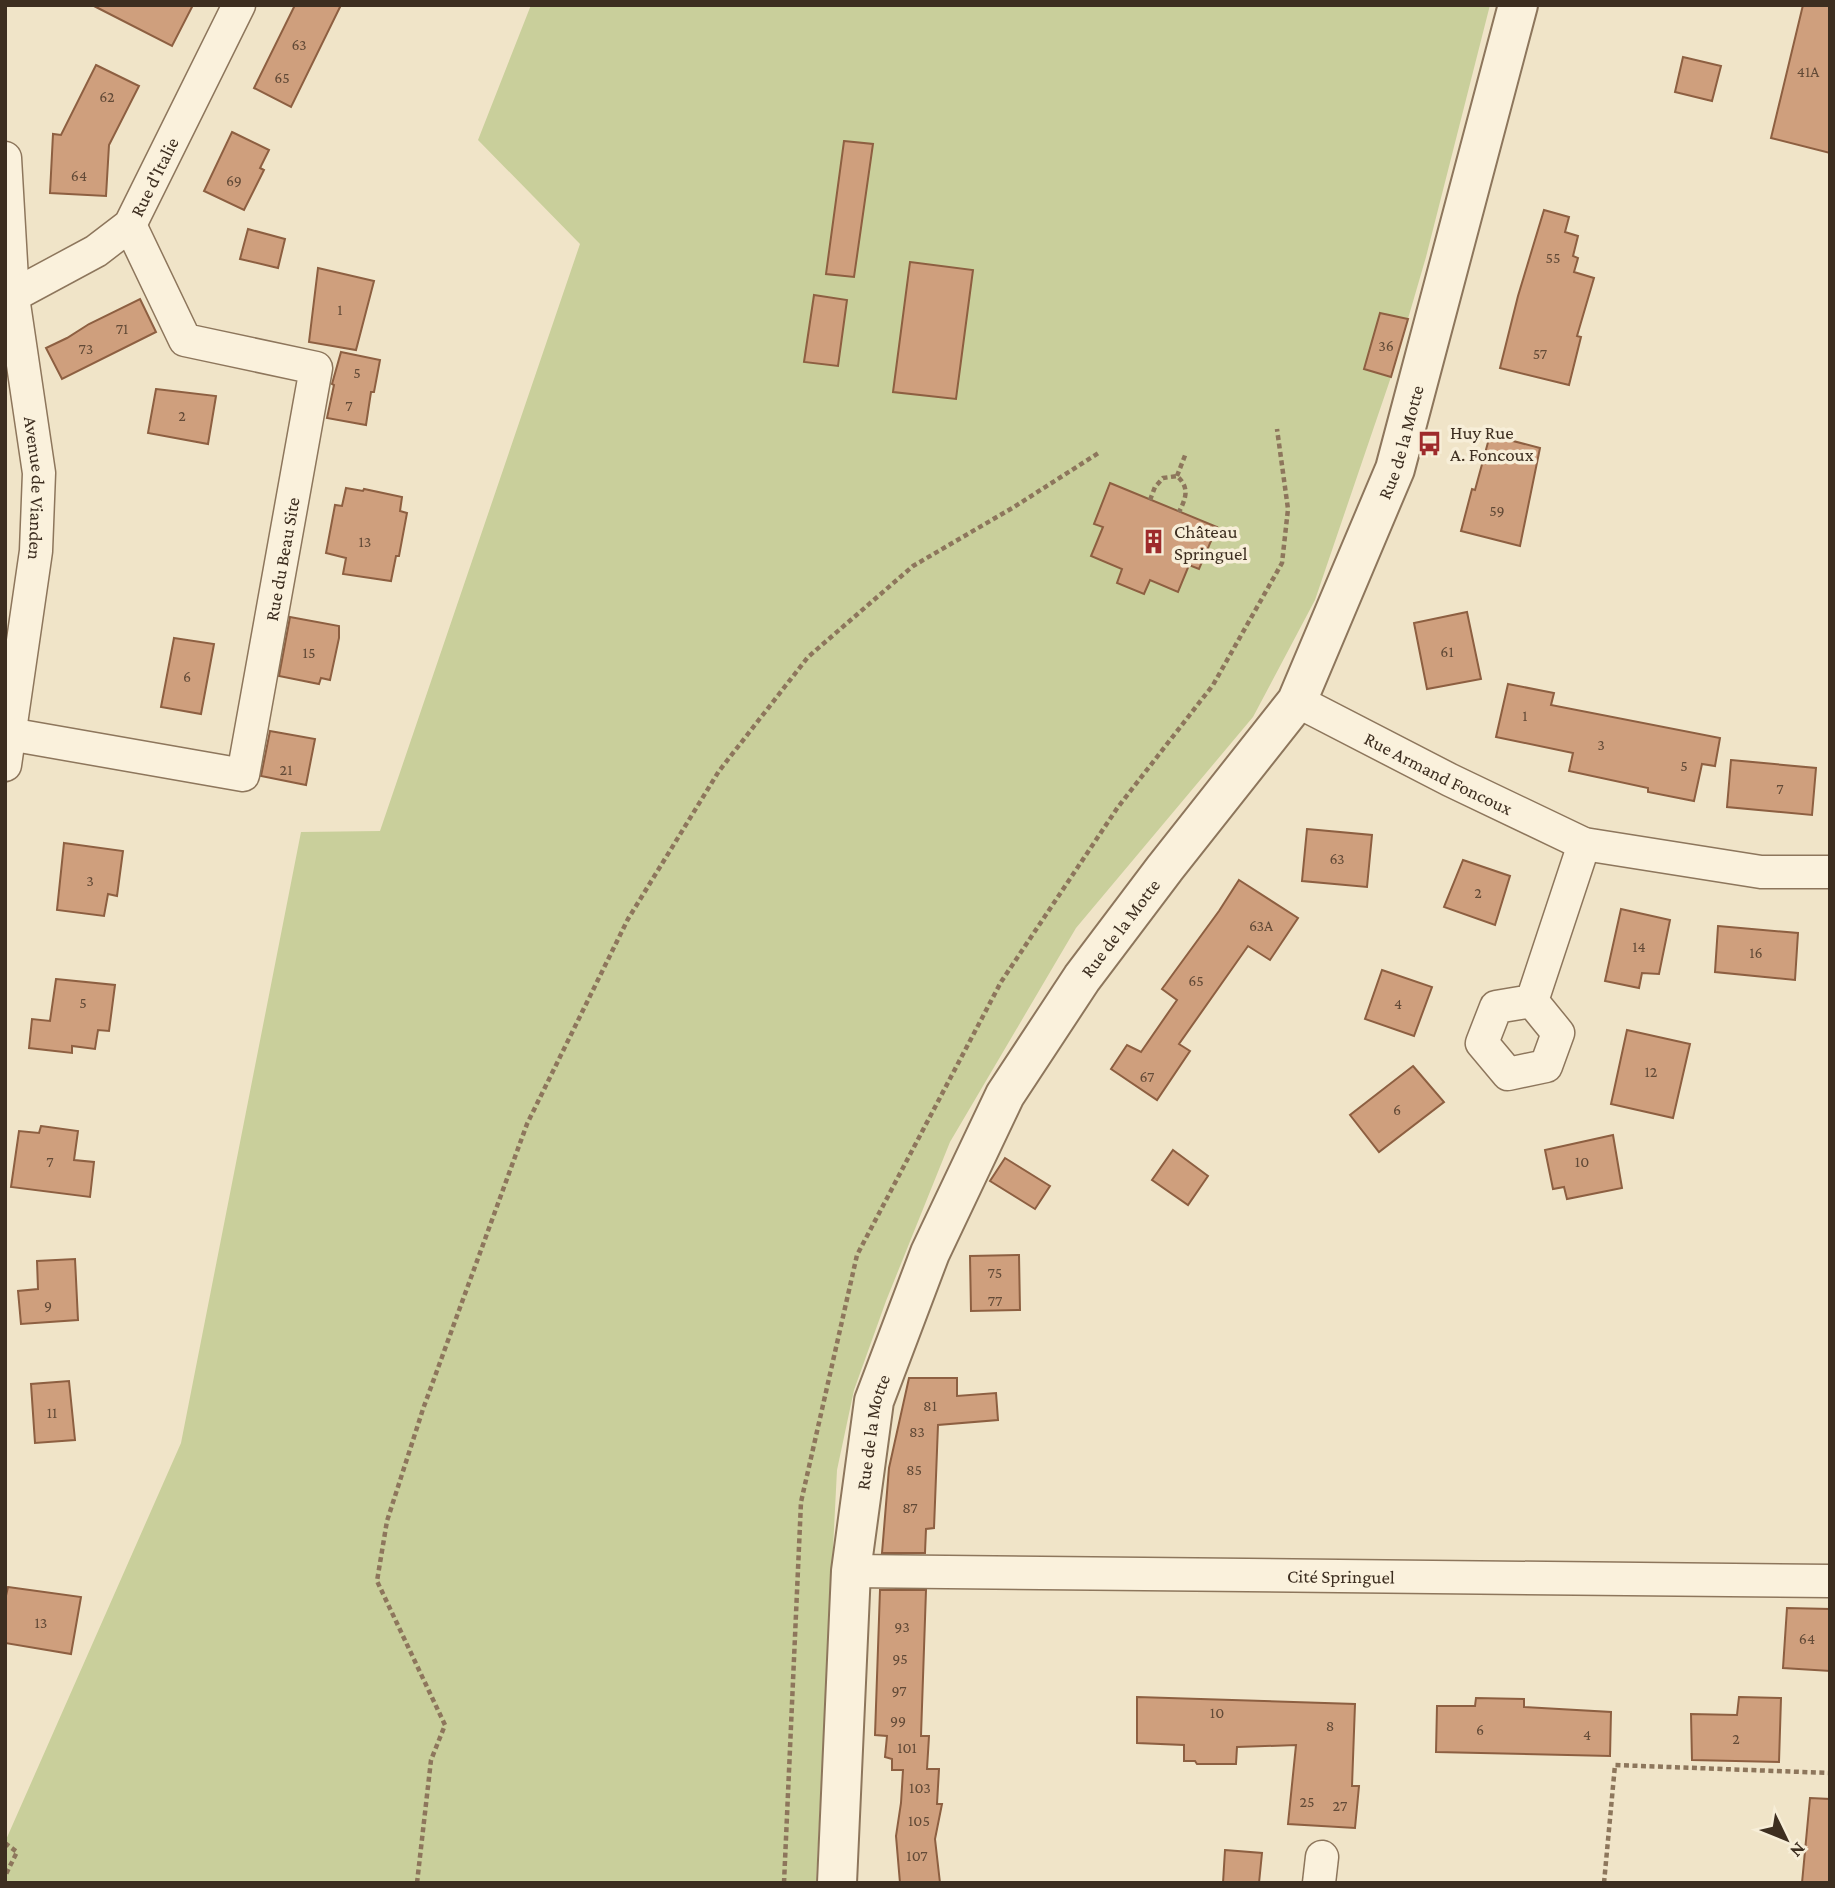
<svg xmlns="http://www.w3.org/2000/svg" width="1835" height="1888" font-family="'Crimson Pro',serif">
<style>
.green{fill:#c9cf9b}
.building{fill:#cf9f7d;stroke:#8d5f41;stroke-width:2}
.lines{fill:none;stroke-linecap:round;stroke-linejoin:round}
.minor-casing{stroke:#8d765c;stroke-width:35}
.tertiary-casing{stroke:#8d765c;stroke-width:42}
.path{stroke:#8d765c;stroke-width:4.5;stroke-dasharray:5 3.5;stroke-linecap:butt}
.minor{stroke:#faf1dc;stroke-width:32}
.tertiary{stroke:#faf1dc;stroke-width:38}
.labels{text-anchor:middle;stroke-width:7;stroke-linejoin:round;paint-order:stroke}
.number-label{font-size:16px;fill:#624a37}
.street-label{font-size:19px;fill:#3d2e20;stroke:#f7eed8}
.poi-label{font-size:19px;fill:#3d2e20;stroke:#f7eed8;text-anchor:start}
</style>
<rect width="100%" height="100%" fill="#f0e4c8"/>
<path class="green" d="M 531,5 L 1490,5 L 1426,257 L 1391,377 L 1315,600 L 1253,717 L 1076,928 L 950,1142 L 886,1301 L 854,1390 L 837,1470 L 816,1883 L 5,1883 L 5,1842 L 181,1443 L 301,832 L 380,831 L 580,244 L 478,140 Z"/>
<g class="building">
<path d="M 92,5 L 193,5 L 172,46 Z"/>
<path d="M 295,5 L 341,5 L 291,107 L 254,88 Z"/>
<path d="M 1803,5 L 1830,5 L 1830,153 L 1771,138 Z"/>
<path d="M 1683,57 L 1721,66 L 1712,101 L 1675,92 Z"/>
<path d="M 96,65 L 139,86 L 109,145 L 106,196 L 50,193 L 53,134 L 61,135 Z"/>
<path d="M 232,132 L 269,150 L 260,168 L 264,170 L 244,210 L 204,191 Z"/>
<path d="M 844,141 L 873,144 L 854,277 L 826,274 Z"/>
<path d="M 1544,210 L 1569,217 L 1565,232 L 1578,236 L 1573,256 L 1578,258 L 1574,272 L 1594,278 L 1577,336 L 1581,337 L 1569,385 L 1500,368 L 1518,296 Z"/>
<path d="M 248,229 L 285,239 L 278,268 L 240,259 Z"/>
<path d="M 910,262 L 973,270 L 956,399 L 893,392 Z"/>
<path d="M 318,268 L 374,281 L 356,350 L 309,342 Z"/>
<path d="M 814,295 L 847,300 L 838,366 L 804,362 Z"/>
<path d="M 140,299 L 156,332 L 62,379 L 46,348 L 67,338 L 89,324 Z"/>
<path d="M 1380,313 L 1408,319 L 1391,377 L 1364,369 Z"/>
<path d="M 341,352 L 380,360 L 374,392 L 371,392 L 366,425 L 327,418 L 334,385 L 332,384 Z"/>
<path d="M 156,389 L 216,396 L 208,444 L 148,433 Z"/>
<path d="M 1490,435 L 1540,448 L 1520,546 L 1461,531 L 1472,489 L 1475,490 Z"/>
<path d="M 1110,483 L 1217,527 L 1199,569 L 1189,565 L 1178,592 L 1150,580 L 1144,594 L 1117,583 L 1122,569 L 1091,556 L 1103,527 L 1094,524 Z"/>
<path d="M 346,488 L 363,491 L 364,489 L 402,497 L 400,511 L 407,513 L 399,556 L 396,556 L 391,581 L 343,574 L 346,558 L 326,553 L 335,505 L 342,506 Z"/>
<path d="M 1467,612 L 1481,679 L 1427,689 L 1414,623 Z"/>
<path d="M 290,617 L 339,626 L 339,638 L 330,680 L 321,678 L 319,684 L 279,676 Z"/>
<path d="M 174,638 L 214,644 L 201,714 L 161,707 Z"/>
<path d="M 1508,684 L 1554,693 L 1551,705 L 1720,738 L 1715,766 L 1702,764 L 1694,801 L 1648,792 L 1648,788 L 1569,771 L 1573,753 L 1496,737 Z"/>
<path d="M 270,731 L 315,739 L 306,785 L 261,776 Z"/>
<path d="M 1731,760 L 1816,768 L 1812,815 L 1727,807 Z"/>
<path d="M 1307,829 L 1372,835 L 1367,887 L 1302,881 Z"/>
<path d="M 64,843 L 123,851 L 117,896 L 108,894 L 104,916 L 57,910 Z"/>
<path d="M 1463,860 L 1510,876 L 1495,925 L 1444,907 Z"/>
<path d="M 1239,880 L 1298,918 L 1270,960 L 1248,946 L 1179,1044 L 1190,1051 L 1157,1100 L 1111,1069 L 1127,1045 L 1141,1052 L 1177,1000 L 1162,989 L 1219,911 Z"/>
<path d="M 1621,909 L 1670,920 L 1659,974 L 1642,973 L 1639,988 L 1605,981 Z"/>
<path d="M 1718,926 L 1798,933 L 1795,980 L 1715,972 Z"/>
<path d="M 1382,970 L 1432,987 L 1414,1036 L 1365,1019 Z"/>
<path d="M 56,979 L 115,985 L 109,1031 L 98,1030 L 95,1049 L 72,1046 L 72,1053 L 29,1048 L 32,1019 L 50,1021 Z"/>
<path d="M 1627,1030 L 1690,1044 L 1673,1118 L 1611,1104 Z"/>
<path d="M 1413,1066 L 1444,1102 L 1379,1152 L 1350,1115 Z"/>
<path d="M 41,1126 L 78,1131 L 74,1160 L 94,1162 L 90,1197 L 11,1187 L 19,1131 L 39,1133 Z"/>
<path d="M 1613,1135 L 1622,1188 L 1567,1199 L 1564,1187 L 1553,1189 L 1545,1150 Z"/>
<path d="M 1173,1150 L 1208,1176 L 1188,1205 L 1152,1180 Z"/>
<path d="M 1005,1158 L 1050,1186 L 1035,1209 L 990,1181 Z"/>
<path d="M 1019,1255 L 1020,1310 L 971,1311 L 970,1256 Z"/>
<path d="M 75,1259 L 78,1320 L 21,1324 L 18,1291 L 38,1289 L 37,1261 Z"/>
<path d="M 909,1378 L 957,1378 L 957,1396 L 996,1393 L 998,1420 L 938,1425 L 934,1528 L 926,1529 L 925,1553 L 882,1553 L 889,1468 Z"/>
<path d="M 69,1381 L 75,1440 L 35,1443 L 31,1384 Z"/>
<path d="M 8,1587 L 81,1597 L 71,1654 L 5,1643 L 5,1600 Z"/>
<path d="M 880,1590 L 926,1590 L 921,1736 L 929,1736 L 927,1769 L 939,1769 L 937,1804 L 942,1804 L 935,1839 L 940,1883 L 900,1883 L 896,1836 L 901,1803 L 903,1770 L 892,1770 L 892,1759 L 885,1757 L 887,1736 L 875,1735 Z"/>
<path d="M 1787,1608 L 1830,1609 L 1830,1671 L 1783,1668 Z"/>
<path d="M 1137,1697 L 1355,1704 L 1352,1786 L 1359,1786 L 1355,1828 L 1288,1824 L 1296,1745 L 1237,1747 L 1236,1764 L 1197,1764 L 1195,1761 L 1184,1761 L 1184,1745 L 1137,1743 Z"/>
<path d="M 1739,1697 L 1781,1698 L 1779,1762 L 1692,1760 L 1691,1714 L 1737,1715 Z"/>
<path d="M 1476,1698 L 1524,1699 L 1524,1707 L 1611,1712 L 1610,1756 L 1436,1752 L 1437,1706 L 1475,1706 Z"/>
<path d="M 1810,1798 L 1830,1799 L 1830,1883 L 1802,1883 Z"/>
<path d="M 1225,1850 L 1262,1853 L 1259,1883 L 1223,1883 Z"/>
</g>
<g class="lines">
<defs>
<g id="minor">
<path id="s1" d="M 5,158 L 13,297 L 39,473 L 36,551 L 5,765"/>
<path id="s2" d="M 5,300 L 96,251 L 130,225 L 239,5"/>
<path id="s3" d="M 1297,701 L 1450,780 L 1584,844 L 1761,872 L 1830,872"/>
<path id="s4" d="M 9,734 L 243,775 L 316,368 L 185,340 L 130,225"/>
<path d="M 1532,1001 L 1558,1033 L 1546,1066 L 1508,1074 L 1482,1043 L 1496,1007 L 1532,1001 L 1584,844"/>
<path id="s5" d="M 851,1571 L 1830,1581"/>
<path d="M 1319,1883 L 1322,1857"/>
</g>
<g id="tertiary">
<path id="s6" d="M 837,1883 L 851,1571 L 874,1401 L 930,1253 L 1005,1095 L 1082,978 L 1165,868 L 1297,701 L 1395,469 L 1518,5"/>
</g>
</defs>
<use href="#minor" class="minor-casing"/>
<use href="#tertiary" class="tertiary-casing"/>
<g class="path">
<path d="M 1177,476 L 1186,453"/>
<path d="M 1150,500 L 1155,487 L 1163,478 L 1177,476 C 1190,488 1186,498 1179,512"/>
<path d="M 5,1843 L 17,1852 L 5,1876"/>
<path d="M 417,1883 L 431,1760 L 445,1725 L 377,1581 L 387,1521 L 423,1409 L 527,1124 L 628,919 L 719,771 L 808,657 L 913,566 L 1014,507 L 1100,452"/>
<path d="M 784,1883 L 801,1502 L 857,1255 L 1001,982 L 1118,807 L 1213,685 L 1282,563 L 1288,509 L 1277,429"/>
<path d="M 1604,1883 L 1615,1765 L 1830,1773"/>
</g>
<use href="#minor" class="minor"/>
<use href="#tertiary" class="tertiary"/>
</g>
<defs>
<symbol id="bus-bare" viewBox="-9 -9 18 18"><path d="M-5-6H5V4H4V6H2V4H-2V6H-4V4H-5ZM-3.5-4V0h7V-4ZM-3.5 1.2v1.5H-2V1.2ZM2 1.2v1.5H3.5V1.2Z" fill="#9e2a2b" stroke="#f7eed8" stroke-width="2.5" paint-order="stroke"/></symbol>
<symbol id="building-bare" viewBox="-9 -9 18 18"><path d="M-4-6H4V6H1V3H-1V6H-4ZM-2.5-4.3h1.7v1.8h-1.7ZM.8-4.3h1.7v1.8H.8ZM-2.5-1h1.7V.8h-1.7ZM.8-1h1.7V.8H.8Z" fill="#9e2a2b" stroke="#f7eed8" stroke-width="2.5" paint-order="stroke"/></symbol>
</defs>
<g fill-rule="evenodd">
<use href="#bus-bare" x="1412" y="426" width="35" height="35"/>
<use href="#building-bare" x="1136" y="524" width="35" height="35"/>
</g>
<g class="labels">
<g class="number-label">
<text x="299" y="50">63</text>
<text x="1808" y="77">41A</text>
<text x="282" y="83">65</text>
<text x="107" y="102">62</text>
<text x="79" y="181">64</text>
<text x="234" y="186">69</text>
<text x="1553" y="263">55</text>
<text x="340" y="315">1</text>
<text x="122" y="334">71</text>
<text x="1386" y="351">36</text>
<text x="86" y="354">73</text>
<text x="1540" y="359">57</text>
<text x="357" y="378">5</text>
<text x="349" y="411">7</text>
<text x="182" y="421">2</text>
<text x="1497" y="516">59</text>
<text x="365" y="547">13</text>
<text x="1447" y="657">61</text>
<text x="309" y="658">15</text>
<text x="187" y="682">6</text>
<text x="1525" y="721">1</text>
<text x="1601" y="750">3</text>
<text x="1684" y="771">5</text>
<text x="286" y="775">21</text>
<text x="1780" y="794">7</text>
<text x="1337" y="864">63</text>
<text x="90" y="886">3</text>
<text x="1478" y="898">2</text>
<text x="1261" y="931">63A</text>
<text x="1639" y="952">14</text>
<text x="1756" y="958">16</text>
<text x="1196" y="986">65</text>
<text x="83" y="1008">5</text>
<text x="1398" y="1009">4</text>
<text x="1651" y="1077">12</text>
<text x="1147" y="1082">67</text>
<text x="1397" y="1115">6</text>
<text x="50" y="1167">7</text>
<text x="1582" y="1167">10</text>
<text x="995" y="1278">75</text>
<text x="995" y="1306">77</text>
<text x="48" y="1311">9</text>
<text x="930" y="1411">81</text>
<text x="52" y="1418">11</text>
<text x="917" y="1437">83</text>
<text x="914" y="1475">85</text>
<text x="910" y="1513">87</text>
<text x="41" y="1628">13</text>
<text x="902" y="1632">93</text>
<text x="1807" y="1644">64</text>
<text x="900" y="1664">95</text>
<text x="899" y="1696">97</text>
<text x="1217" y="1718">10</text>
<text x="898" y="1726">99</text>
<text x="1330" y="1731">8</text>
<text x="1480" y="1735">6</text>
<text x="1587" y="1740">4</text>
<text x="1736" y="1744">2</text>
<text x="907" y="1753">101</text>
<text x="920" y="1793">103</text>
<text x="1307" y="1807">25</text>
<text x="1340" y="1811">27</text>
<text x="919" y="1826">105</text>
<text x="917" y="1861">107</text>
</g>
<g class="street-label">
<text dy="7" stroke="none"><textPath href="#s2" startOffset="200">Rue d'Italie</textPath></text>
<text dy="7" stroke="none"><textPath href="#s6" startOffset="1587">Rue de la Motte</textPath></text>
<text dy="7" stroke="none"><textPath href="#s1" startOffset="332">Avenue de Vianden</textPath></text>
<text dy="7" stroke="none"><textPath href="#s4" startOffset="457">Rue du Beau Site</textPath></text>
<text dy="7" stroke="none"><textPath href="#s3" startOffset="159">Rue Armand Foncoux</textPath></text>
<text dy="7" stroke="none"><textPath href="#s6" startOffset="1020">Rue de la Motte</textPath></text>
<text dy="7" stroke="none"><textPath href="#s6" startOffset="453">Rue de la Motte</textPath></text>
<text dy="7" stroke="none"><textPath href="#s5" startOffset="490">Cité Springuel</textPath></text>
</g>
<g class="poi-label">
<text x="1450" y="439">Huy Rue<tspan x="1450" dy="22">A. Foncoux</tspan></text>
<text x="1174" y="538">Château<tspan x="1174" dy="22">Springuel</tspan></text>
</g>
</g>
<rect width="1835" height="1888" fill="none" stroke="#3d2e20" stroke-width="14"/>
<g transform="translate(1786 1839) rotate(133)" stroke="#f7eed8" stroke-width="5" paint-order="stroke">
<path d="M0-5L12 26L0 18L-12 26Z" fill="#3d2e20"/>
<text y="-10" font-size="19" font-weight="bold" text-anchor="middle" fill="#3d2e20">N</text>
</g>
</svg>
